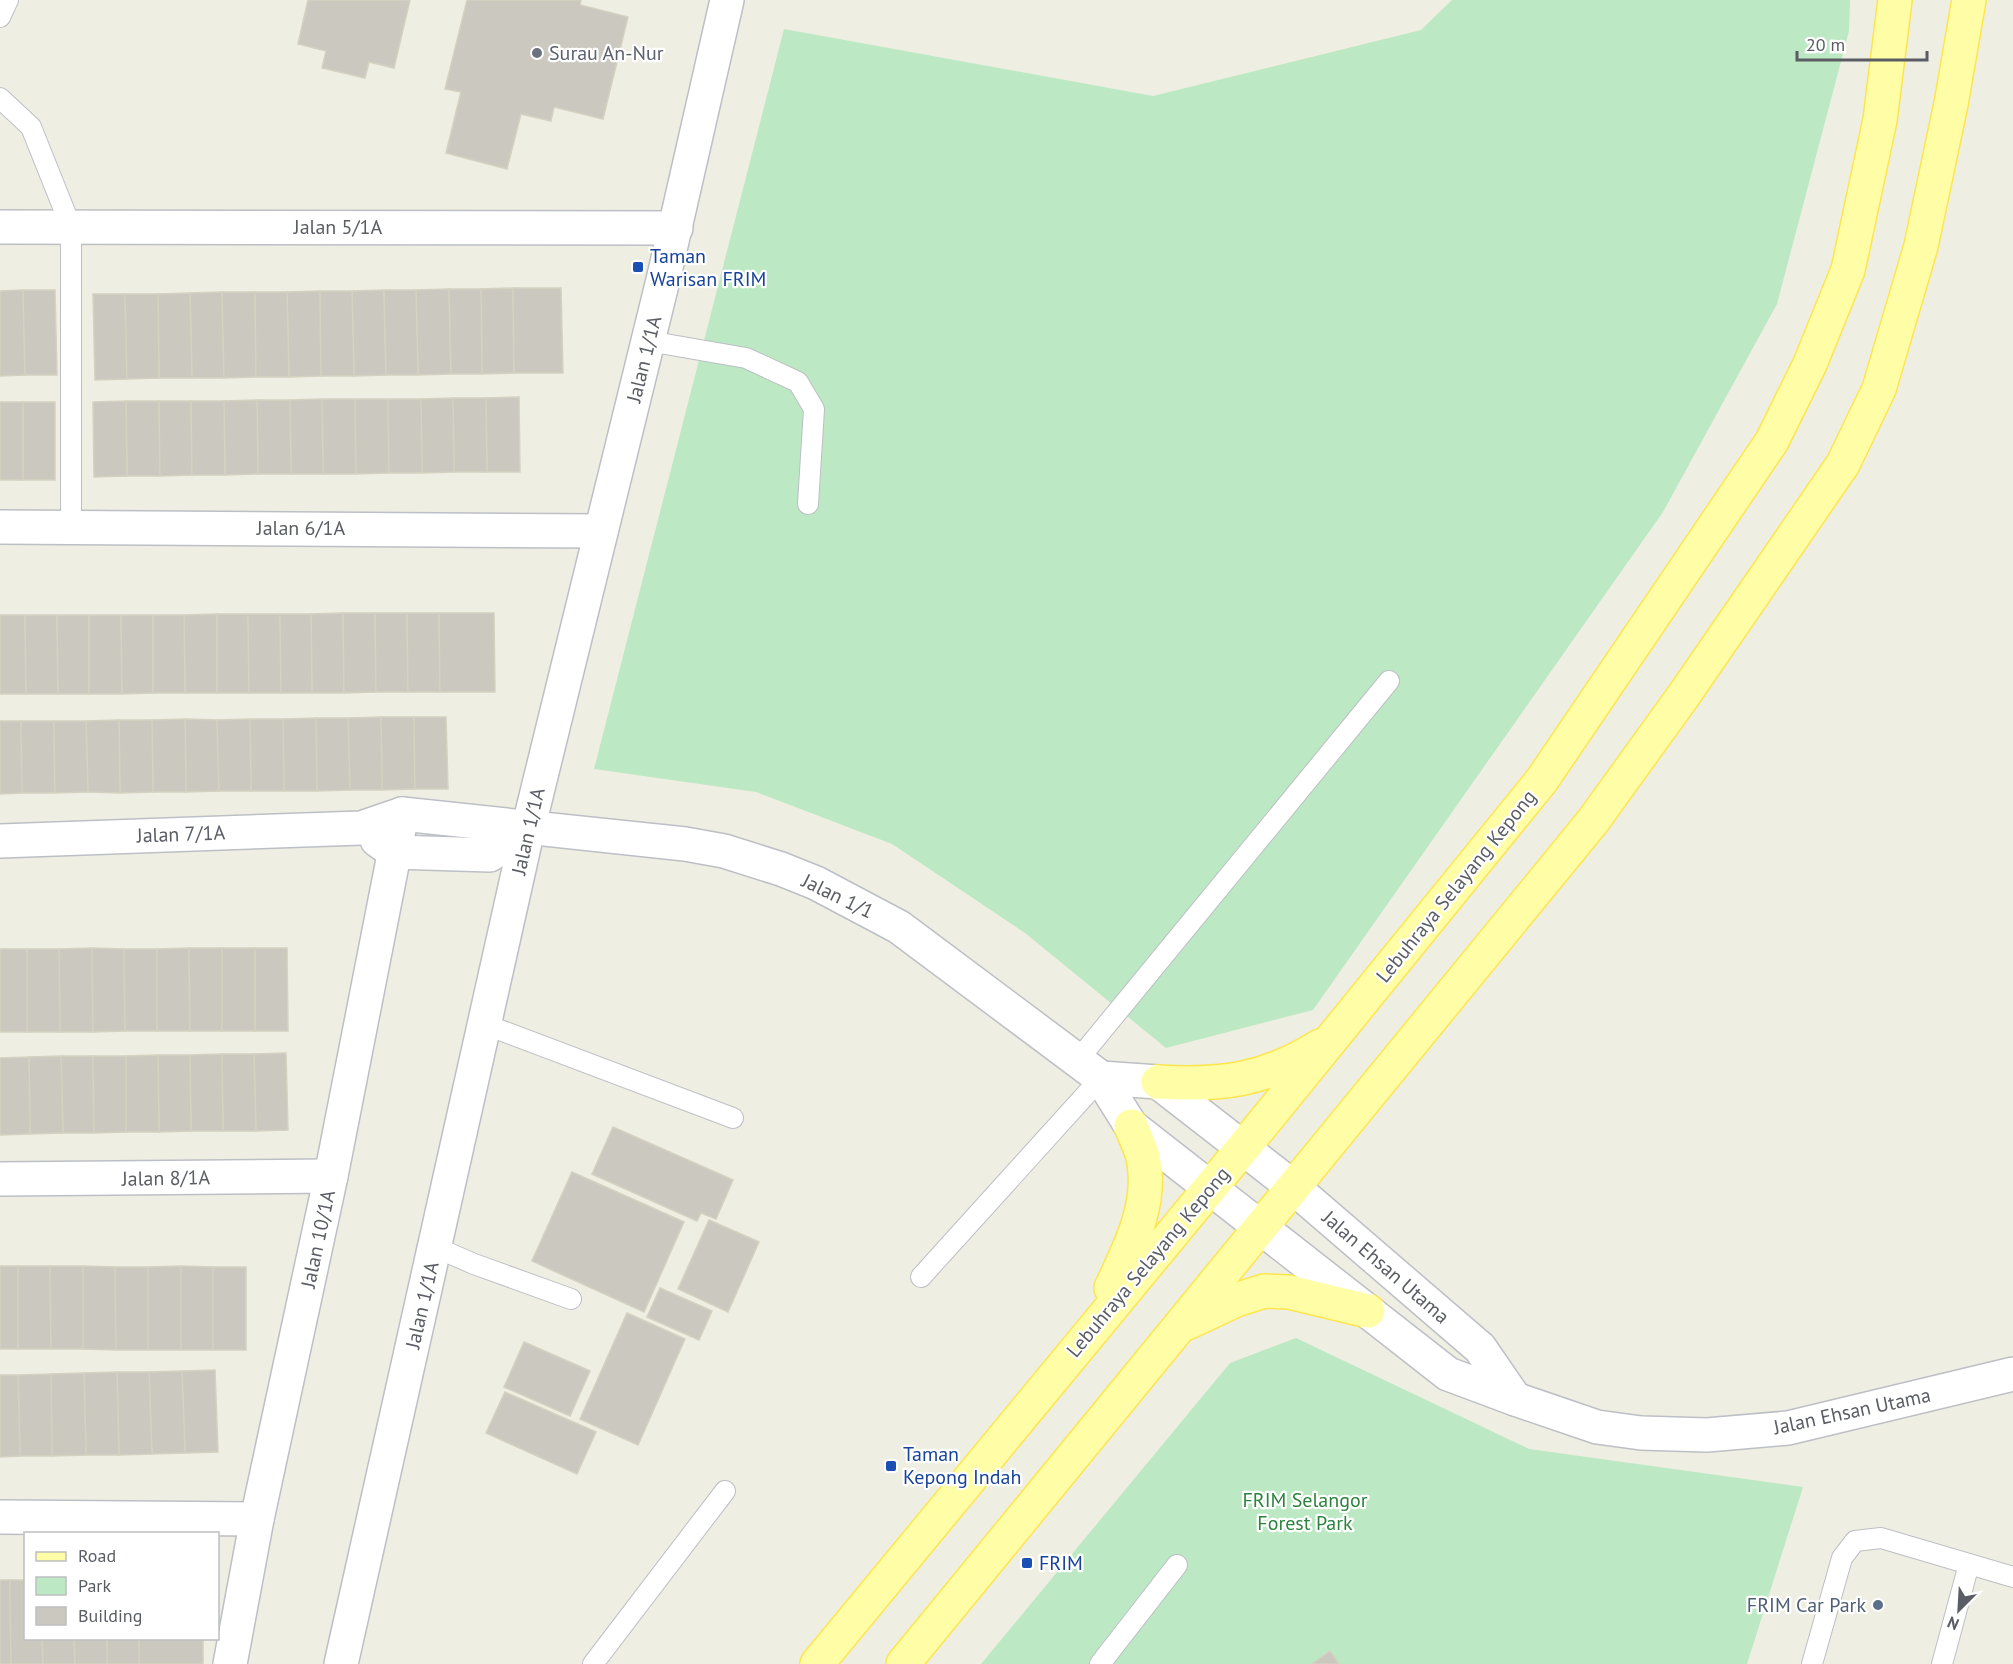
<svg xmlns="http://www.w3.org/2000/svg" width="2013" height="1664" font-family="'PT Sans',sans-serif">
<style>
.green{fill:#bce9c3}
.building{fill:#cac8bf;stroke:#d4d1c0;stroke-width:1.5}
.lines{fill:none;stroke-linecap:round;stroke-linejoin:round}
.service-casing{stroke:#bcbfc5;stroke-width:22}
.minor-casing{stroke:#bcbfc5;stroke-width:36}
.tertiary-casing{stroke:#bcbfc5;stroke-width:36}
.primary-casing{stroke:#fde64d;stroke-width:36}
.service{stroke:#fff;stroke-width:20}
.minor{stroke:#fff;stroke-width:33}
.tertiary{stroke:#fff;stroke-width:33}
.primary{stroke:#fffea7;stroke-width:33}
.worship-dot{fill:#6b7280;stroke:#fff;stroke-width:2}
.transit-dot{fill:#1a4fb4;stroke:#fff;stroke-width:2}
.service-dot{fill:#5c6f8a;stroke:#fff;stroke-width:2}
.labels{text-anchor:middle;stroke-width:4.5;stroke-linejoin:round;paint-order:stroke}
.worship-label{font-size:20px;fill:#5b616d;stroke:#fff;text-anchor:start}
.street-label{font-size:20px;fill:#5a5d64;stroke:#fff}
.transit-label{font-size:20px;fill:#164399;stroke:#fff;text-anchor:start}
.park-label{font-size:20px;fill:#2c823d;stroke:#fff}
.service-label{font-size:20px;fill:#4e5e75;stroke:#fff;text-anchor:end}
</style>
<rect width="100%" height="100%" fill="#efeee2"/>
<g class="green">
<path d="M 1452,0 L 1850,0 L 1849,31 L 1777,304 L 1663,512 L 1313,1010 L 1166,1048 L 1025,933 L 892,844 L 756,792 L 594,769 L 784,29 L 1153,96 L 1421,30 Z"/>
<path d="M 1296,1338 L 1529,1449 L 1803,1487 L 1747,1664 L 981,1664 L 1230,1363 Z"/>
</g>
<g class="building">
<path d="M 308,0 L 410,0 L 394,68 L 369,62 L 365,78 L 322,68 L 326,51 L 298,44 Z"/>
<path d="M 467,0 L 581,0 L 580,5 L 628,17 L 603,119 L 554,107 L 551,121 L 521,114 L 507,169 L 446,153 L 461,92 L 445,89 Z"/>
<path d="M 513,288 L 514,373 L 482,374 L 481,289 Z"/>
<path d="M 513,288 L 561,288 L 563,373 L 514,373 Z"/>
<path d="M 449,289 L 451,374 L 418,375 L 416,290 Z"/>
<path d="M 449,289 L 481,289 L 482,374 L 451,374 Z"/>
<path d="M 23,290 L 25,375 L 0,376 L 0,291 Z"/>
<path d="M 23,290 L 55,290 L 57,375 L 25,375 Z"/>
<path d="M 384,290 L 386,375 L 354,376 L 352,291 Z"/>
<path d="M 384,290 L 416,290 L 418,375 L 386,375 Z"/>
<path d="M 320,291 L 321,376 L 289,377 L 287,292 Z"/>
<path d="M 320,291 L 352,291 L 354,376 L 321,376 Z"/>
<path d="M 222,292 L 224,378 L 192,378 L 190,293 Z"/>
<path d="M 222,292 L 255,292 L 256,377 L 224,378 Z"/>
<path d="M 255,292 L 287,292 L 289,377 L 256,377 Z"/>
<path d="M 190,293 L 192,378 L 159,378 L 158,294 Z"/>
<path d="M 93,294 L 125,294 L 127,379 L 95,380 Z"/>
<path d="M 125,294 L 158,294 L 159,378 L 127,379 Z"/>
<path d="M 519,397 L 520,472 L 487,472 L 486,398 Z"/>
<path d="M 453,398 L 486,398 L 487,472 L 454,472 Z"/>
<path d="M 453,398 L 454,472 L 422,473 L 421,399 Z"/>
<path d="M 322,399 L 355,399 L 356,474 L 323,474 Z"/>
<path d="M 322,399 L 323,474 L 291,474 L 290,400 Z"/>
<path d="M 355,399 L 388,399 L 389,473 L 356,474 Z"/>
<path d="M 388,399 L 421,399 L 422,473 L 389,473 Z"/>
<path d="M 257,400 L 290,400 L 291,474 L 258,474 Z"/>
<path d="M 257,400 L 258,474 L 225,475 L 224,401 Z"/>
<path d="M 126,401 L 159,401 L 160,476 L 127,476 Z"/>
<path d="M 126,401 L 127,476 L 94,477 L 93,402 Z"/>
<path d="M 159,401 L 191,401 L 192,475 L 160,476 Z"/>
<path d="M 191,401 L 224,401 L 225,475 L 192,475 Z"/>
<rect x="0" y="402" width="23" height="78"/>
<rect x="23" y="402" width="32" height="78"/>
<path d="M 343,613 L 344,693 L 312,693 L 311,614 Z"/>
<path d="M 343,613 L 375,613 L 376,692 L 344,693 Z"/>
<path d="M 375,613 L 407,613 L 408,692 L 376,692 Z"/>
<path d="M 407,613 L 439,613 L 440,692 L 408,692 Z"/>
<path d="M 439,613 L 494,613 L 495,692 L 440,692 Z"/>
<path d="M 217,614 L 217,693 L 185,693 L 184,615 Z"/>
<path d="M 217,614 L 248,614 L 249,693 L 217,693 Z"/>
<path d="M 248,614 L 280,614 L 281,693 L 249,693 Z"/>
<path d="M 280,614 L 311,614 L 312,693 L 281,693 Z"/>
<path d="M 0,615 L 25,615 L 26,694 L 0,694 Z"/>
<path d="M 25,615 L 57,615 L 58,694 L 26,694 Z"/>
<path d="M 57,615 L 89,615 L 89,694 L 58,694 Z"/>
<path d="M 89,615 L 121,615 L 122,694 L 89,694 Z"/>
<path d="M 121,615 L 153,615 L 153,693 L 122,694 Z"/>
<path d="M 153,615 L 184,615 L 185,693 L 153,693 Z"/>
<path d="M 381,717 L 414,717 L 415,789 L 382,790 Z"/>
<path d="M 381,717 L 382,790 L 350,790 L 348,718 Z"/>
<path d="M 414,717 L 446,717 L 448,789 L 415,789 Z"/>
<path d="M 316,718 L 348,718 L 350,790 L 317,791 Z"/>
<path d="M 316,718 L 317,791 L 284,791 L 283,719 Z"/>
<path d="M 185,719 L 217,720 L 219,791 L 186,792 Z"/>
<path d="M 185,719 L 186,792 L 153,792 L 152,720 Z"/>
<path d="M 250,719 L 283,719 L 284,791 L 251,791 Z"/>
<path d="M 250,719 L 251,791 L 219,791 L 217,720 Z"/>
<path d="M 119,720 L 152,720 L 153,792 L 120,793 Z"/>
<path d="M 119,720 L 120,793 L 88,792 L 86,721 Z"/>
<path d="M 0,721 L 21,721 L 22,793 L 0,794 Z"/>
<path d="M 21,721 L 54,721 L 55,793 L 22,793 Z"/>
<path d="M 54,721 L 86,721 L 88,792 L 55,793 Z"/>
<path d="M 92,948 L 93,1032 L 60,1032 L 59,949 Z"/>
<path d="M 92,948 L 124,949 L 125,1031 L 93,1032 Z"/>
<path d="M 189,948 L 190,1031 L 157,1031 L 157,949 Z"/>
<path d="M 189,948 L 222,948 L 222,1031 L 190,1031 Z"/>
<rect x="222" y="948" width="33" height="83"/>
<path d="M 255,948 L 287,948 L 288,1031 L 255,1031 Z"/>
<rect x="0" y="949" width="27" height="83"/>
<path d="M 27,949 L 59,949 L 60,1032 L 27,1032 Z"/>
<path d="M 124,949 L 157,949 L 157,1031 L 125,1031 Z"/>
<path d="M 286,1053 L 288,1130 L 256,1131 L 254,1054 Z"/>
<path d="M 222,1054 L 254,1054 L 256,1131 L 223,1131 Z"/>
<path d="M 222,1054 L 223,1131 L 191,1131 L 190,1055 Z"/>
<path d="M 158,1055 L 190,1055 L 191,1131 L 159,1132 Z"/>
<path d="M 158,1055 L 159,1132 L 126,1132 L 126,1056 Z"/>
<path d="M 61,1056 L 93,1056 L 94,1133 L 63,1133 Z"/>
<path d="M 61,1056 L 63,1133 L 30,1134 L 29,1057 Z"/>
<path d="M 93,1056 L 126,1056 L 126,1132 L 94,1133 Z"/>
<path d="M 29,1057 L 30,1134 L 0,1135 L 0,1058 Z"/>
<path d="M 613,1127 L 733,1180 L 716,1219 L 701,1213 L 697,1221 L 592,1174 Z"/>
<path d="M 572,1172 L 684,1222 L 644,1312 L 532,1261 Z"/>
<path d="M 709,1220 L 759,1242 L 728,1312 L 678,1289 Z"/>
<rect x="0" y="1266" width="18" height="83"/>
<path d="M 18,1266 L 50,1266 L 51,1349 L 18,1349 Z"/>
<path d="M 50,1266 L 83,1266 L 83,1349 L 51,1349 Z"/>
<path d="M 83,1266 L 115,1267 L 116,1350 L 83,1349 Z"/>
<path d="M 181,1266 L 181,1350 L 148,1350 L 148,1267 Z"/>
<path d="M 181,1266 L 213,1267 L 213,1350 L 181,1350 Z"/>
<path d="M 115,1267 L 148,1267 L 148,1350 L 116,1350 Z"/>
<rect x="213" y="1267" width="33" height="83"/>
<path d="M 660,1288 L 712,1311 L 699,1340 L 647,1317 Z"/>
<path d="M 627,1313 L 685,1339 L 638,1445 L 580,1419 Z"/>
<path d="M 524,1342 L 590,1371 L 570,1416 L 504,1387 Z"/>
<path d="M 215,1370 L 218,1452 L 185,1453 L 182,1371 Z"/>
<path d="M 182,1371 L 185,1453 L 152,1454 L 149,1372 Z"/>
<path d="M 117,1372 L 149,1372 L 152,1454 L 119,1455 Z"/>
<path d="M 117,1372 L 119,1455 L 86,1455 L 84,1373 Z"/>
<path d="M 84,1373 L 86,1455 L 52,1456 L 51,1374 Z"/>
<path d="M 51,1374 L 52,1456 L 20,1456 L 18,1375 Z"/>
<path d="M 0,1375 L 18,1375 L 20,1456 L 0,1457 Z"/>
<path d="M 505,1392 L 596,1432 L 577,1474 L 486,1433 Z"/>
<path d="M 0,1580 L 10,1580 L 11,1664 L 0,1664 Z"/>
<path d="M 10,1580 L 26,1580 L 26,1638 L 42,1638 L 43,1664 L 11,1664 Z"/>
<path d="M 42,1638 L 74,1638 L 75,1664 L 43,1664 Z"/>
<path d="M 74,1638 L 107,1638 L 107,1664 L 75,1664 Z"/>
<rect x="107" y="1638" width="32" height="26"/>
<rect x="139" y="1638" width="64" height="26"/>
<path d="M 1330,1651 L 1339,1664 L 1312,1664 Z"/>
</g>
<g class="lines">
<defs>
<g id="service">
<path d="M 0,17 L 8,0"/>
<path d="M 0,98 L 31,127 L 71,227 L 71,527"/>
<path d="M 648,341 L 746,358 L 798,382 L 814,409 L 808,504"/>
<path d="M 484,1024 L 733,1118"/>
<path d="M 1077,1061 L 1389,681"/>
<path d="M 435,1247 L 474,1264 L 571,1299"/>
<path d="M 921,1277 L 1101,1078"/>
<path d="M 593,1664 L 725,1491"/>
<path d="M 1100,1664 L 1177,1565"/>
<path d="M 1812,1664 L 1842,1558 L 1855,1541 L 1881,1538 L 2013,1577"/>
<path d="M 1942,1664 L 1969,1564"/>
</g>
<g id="minor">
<path d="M 0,227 L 676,228"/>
<path d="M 0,527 L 601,531"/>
<path d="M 377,840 L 394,852 L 490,855 L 528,829"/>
<path d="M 0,841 L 361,828 L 402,814 L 685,844 L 724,851 L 781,869 L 816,883 L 899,927 L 1101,1078 L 1131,1126 L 1209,1187"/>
<path d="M 1101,1078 L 1158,1082 L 1243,1148"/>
<path d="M 0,1179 L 331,1176"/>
<path d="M 0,1517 L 257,1519"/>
<path d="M 230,1664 L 257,1519 L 331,1176 L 402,814"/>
<path d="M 341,1664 L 528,829 L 664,276 L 727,0"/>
</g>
<g id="tertiary">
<path d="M 1243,1148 L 1293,1187 L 1480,1348 L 1515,1399"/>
<path d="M 1209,1187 L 1448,1374 L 1515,1399 L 1597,1427 L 1641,1433 L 1707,1435 L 1788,1428 L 2013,1374"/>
</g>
<g id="primary">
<path d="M 1158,1082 C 1221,1086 1266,1080 1320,1046"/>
<path d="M 1111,1288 C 1130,1247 1153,1204 1143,1157 C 1140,1147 1135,1136 1131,1126"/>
<path d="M 1187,1323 L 1236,1300 L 1264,1291 L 1289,1292 L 1368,1311"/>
<path d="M 817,1664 L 1243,1148 L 1542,780 L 1772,441 L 1810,364 L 1848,270 L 1880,120 L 1895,0"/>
<path d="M 903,1664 L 1593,821 L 1684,695 L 1843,464 L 1879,389 L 1921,246 L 1951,104 L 1969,0"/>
</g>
</defs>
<use href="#service" class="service-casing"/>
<use href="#minor" class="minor-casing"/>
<use href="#tertiary" class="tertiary-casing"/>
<use href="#primary" class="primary-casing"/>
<use href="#service" class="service"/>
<use href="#minor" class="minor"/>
<use href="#tertiary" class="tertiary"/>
<use href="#primary" class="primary"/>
</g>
<circle class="worship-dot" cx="537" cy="53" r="6"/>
<g class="transit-dot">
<rect x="632" y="261" width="12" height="12" rx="3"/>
<rect x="885" y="1460" width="12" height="12" rx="3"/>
<rect x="1021" y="1557" width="12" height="12" rx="3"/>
</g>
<circle class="service-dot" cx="1878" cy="1605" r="6"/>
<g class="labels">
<g class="worship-label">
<text x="549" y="60">Surau An-Nur</text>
</g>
<g class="street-label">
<text x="338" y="234">Jalan 5/1A</text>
<text transform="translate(644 359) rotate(-76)" y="7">Jalan 1/1A</text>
<text x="301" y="535">Jalan 6/1A</text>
<text transform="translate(528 831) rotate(-77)" y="7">Jalan 1/1A</text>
<text transform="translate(181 834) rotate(-2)" y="7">Jalan 7/1A</text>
<text transform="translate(1456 886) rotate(-51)" y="7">Lebuhraya Selayang Kepong</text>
<text transform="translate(838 896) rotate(26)" y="7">Jalan 1/1</text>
<text transform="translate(166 1178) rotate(-1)" y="7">Jalan 8/1A</text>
<text transform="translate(318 1239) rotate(-78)" y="7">Jalan 10/1A</text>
<text transform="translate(1148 1262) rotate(-50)" y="7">Lebuhraya Selayang Kepong</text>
<text transform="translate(1386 1267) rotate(41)" y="7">Jalan Ehsan Utama</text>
<text transform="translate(422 1305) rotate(-77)" y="7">Jalan 1/1A</text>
<text transform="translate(1852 1411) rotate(-12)" y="7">Jalan Ehsan Utama</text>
</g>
<g class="transit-label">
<text x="650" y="263">Taman<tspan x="650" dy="23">Warisan FRIM</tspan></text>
<text x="903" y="1461">Taman<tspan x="903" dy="23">Kepong Indah</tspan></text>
<text x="1039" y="1570">FRIM</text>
</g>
<g class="park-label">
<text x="1305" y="1507">FRIM Selangor<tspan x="1305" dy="23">Forest Park</tspan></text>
</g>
<g class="service-label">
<text x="1866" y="1612">FRIM Car Park</text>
</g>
</g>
<rect x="24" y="1532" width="195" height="108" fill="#ffffff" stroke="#bdbec1" stroke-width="1.5"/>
<rect x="36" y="1552" width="30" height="9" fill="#fffea7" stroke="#bdbec1" stroke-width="1.5"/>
<text x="78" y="1562" font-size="18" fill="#5a5d64">Road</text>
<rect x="36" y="1577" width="30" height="18" fill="#bce9c3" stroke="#bdbec1" stroke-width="1.5"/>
<text x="78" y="1592" font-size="18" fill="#5a5d64">Park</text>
<rect x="36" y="1607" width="30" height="18" fill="#cac8bf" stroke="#bdbec1" stroke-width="1.5"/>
<text x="78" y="1622" font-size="18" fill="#5a5d64">Building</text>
<g transform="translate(1959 1610) rotate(204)" stroke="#ffffff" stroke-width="4.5" paint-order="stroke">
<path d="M0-4.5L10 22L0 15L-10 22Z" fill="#5a5d64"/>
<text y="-9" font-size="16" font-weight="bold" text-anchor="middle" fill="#5a5d64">N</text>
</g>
<path d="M1797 51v9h130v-9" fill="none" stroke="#5a5d64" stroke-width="3"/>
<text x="1806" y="51" font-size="18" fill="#5a5d64" stroke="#ffffff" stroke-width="4.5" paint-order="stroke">20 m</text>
</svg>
